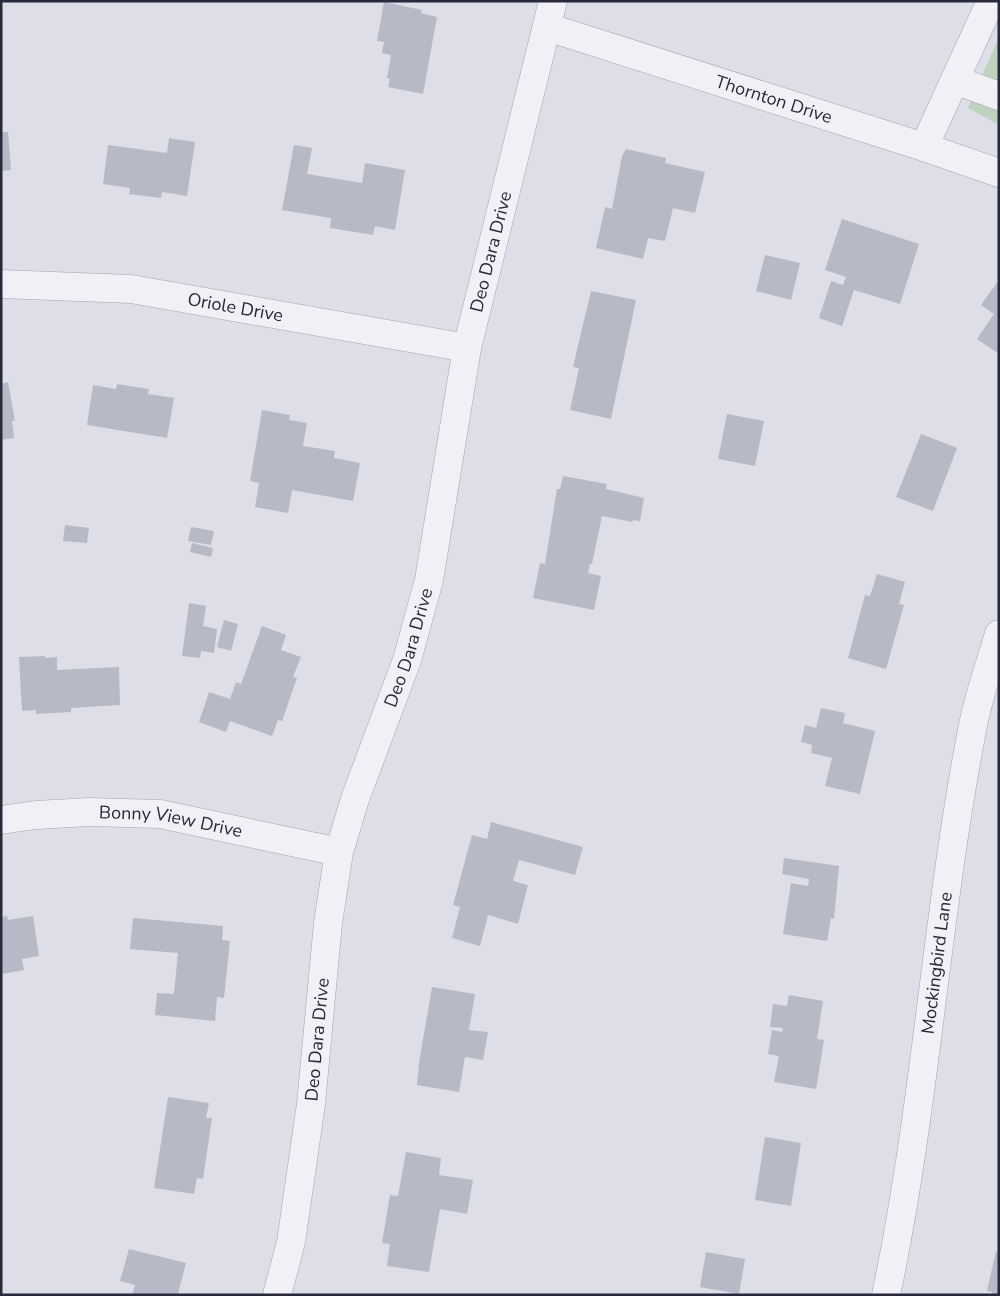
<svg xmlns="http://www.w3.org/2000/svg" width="1000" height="1296" font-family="'Nunito Sans',sans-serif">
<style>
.green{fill:#bfd1bf}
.building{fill:#b8b9c7}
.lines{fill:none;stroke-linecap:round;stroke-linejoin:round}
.minor-casing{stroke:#a3a4b1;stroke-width:29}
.minor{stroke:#f0f0f5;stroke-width:28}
.labels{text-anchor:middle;stroke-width:5;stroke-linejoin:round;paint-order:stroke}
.street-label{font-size:18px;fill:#27293d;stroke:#edeef5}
</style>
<rect width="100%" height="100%" fill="#dddee7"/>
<path class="green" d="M 999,37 L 999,125 L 968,108 Z"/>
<g class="building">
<path d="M 384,2 L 422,10 L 421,13 L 437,17 L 423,94 L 388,87 L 390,79 L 387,78 L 391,55 L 382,53 L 384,42 L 377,41 Z"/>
<path d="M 1,132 L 8,132 L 11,170 L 1,171 Z"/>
<path d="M 169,138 L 195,142 L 187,196 L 162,192 L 161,198 L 129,194 L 130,188 L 103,184 L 108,145 L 167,153 Z"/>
<path d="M 294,145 L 312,148 L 307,174 L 362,183 L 365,163 L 405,170 L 395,230 L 375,226 L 373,235 L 330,228 L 331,218 L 282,210 Z"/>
<path d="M 626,149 L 666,158 L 665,163 L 705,172 L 695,213 L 673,208 L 665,241 L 648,238 L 643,259 L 596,248 L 605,207 L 612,209 L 622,156 Z"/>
<path d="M 842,219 L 919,244 L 900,304 L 854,290 L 842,326 L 819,318 L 831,281 L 843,285 L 846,277 L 825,270 Z"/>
<path d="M 765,255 L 800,263 L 791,300 L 756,291 Z"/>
<path d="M 999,280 L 999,354 L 977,339 L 994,314 L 981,305 Z"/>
<path d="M 591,291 L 636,300 L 611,419 L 570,410 L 579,368 L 573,367 Z"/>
<path d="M 8,382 L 15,421 L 12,421 L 14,438 L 1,440 L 1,384 Z"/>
<path d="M 117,384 L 149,389 L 148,394 L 174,398 L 167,438 L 87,425 L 93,385 L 116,389 Z"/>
<path d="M 262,410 L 290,415 L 289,420 L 307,423 L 303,446 L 335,451 L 334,458 L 360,463 L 353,501 L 292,490 L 288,513 L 255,507 L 259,483 L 250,481 Z"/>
<path d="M 727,414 L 764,421 L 755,466 L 718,459 Z"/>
<path d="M 921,434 L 957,448 L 933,511 L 896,497 Z"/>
<path d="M 563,476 L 607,484 L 606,489 L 644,498 L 640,521 L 633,520 L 632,522 L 602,516 L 592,564 L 590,564 L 588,573 L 601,576 L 594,610 L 533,598 L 540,563 L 545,564 L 557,489 L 560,489 Z"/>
<path d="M 65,525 L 89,528 L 87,543 L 63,541 Z"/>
<path d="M 191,527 L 214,531 L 211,545 L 188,541 Z"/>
<path d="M 192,543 L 213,548 L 211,557 L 190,552 Z"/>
<path d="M 877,574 L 905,582 L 899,604 L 904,605 L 886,669 L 848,658 L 865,595 L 870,596 Z"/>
<path d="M 189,603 L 206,606 L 203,626 L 217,629 L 214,653 L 201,651 L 200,658 L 182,656 Z"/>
<path d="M 224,620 L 238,624 L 231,651 L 217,647 Z"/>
<path d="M 262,626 L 286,635 L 281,650 L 301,657 L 293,677 L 297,678 L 282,721 L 278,720 L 272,736 L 230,721 L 226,732 L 199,722 L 209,692 L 230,699 L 236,682 L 241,684 Z"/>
<path d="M 45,656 L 45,658 L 57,657 L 57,670 L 119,667 L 120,705 L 71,708 L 71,712 L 36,714 L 36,710 L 22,711 L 19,657 Z"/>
<path d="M 821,708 L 845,713 L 843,723 L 875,731 L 860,794 L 825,786 L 832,758 L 811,753 L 812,745 L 801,742 L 805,725 L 816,728 Z"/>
<path d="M 491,822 L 583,847 L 575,875 L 519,860 L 513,881 L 528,885 L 518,924 L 488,915 L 480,946 L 452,938 L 460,907 L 453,905 L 472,835 L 487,839 Z"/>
<path d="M 784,858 L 839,866 L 834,919 L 831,918 L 827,941 L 783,934 L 791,883 L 808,886 L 809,879 L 782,874 Z"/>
<path d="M 7,916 L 8,920 L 33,916 L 39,956 L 22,959 L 24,970 L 2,974 L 1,917 Z"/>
<path d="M 133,918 L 223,926 L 222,940 L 230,941 L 224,998 L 217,997 L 215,1021 L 155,1015 L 157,993 L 174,994 L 178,953 L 130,949 Z"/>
<path d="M 432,987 L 475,994 L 469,1030 L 488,1032 L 483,1060 L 465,1057 L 459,1092 L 417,1085 L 419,1063 Z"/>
<path d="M 789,995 L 823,1001 L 817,1039 L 824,1040 L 816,1089 L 774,1082 L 779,1056 L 768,1054 L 772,1030 L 782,1032 L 783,1028 L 770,1027 L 773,1004 L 787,1006 Z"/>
<path d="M 168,1097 L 209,1103 L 206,1118 L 212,1118 L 203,1179 L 197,1178 L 194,1194 L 154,1188 Z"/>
<path d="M 765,1137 L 801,1143 L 791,1206 L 755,1200 Z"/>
<path d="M 406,1152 L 441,1158 L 439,1175 L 473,1180 L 467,1214 L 440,1209 L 429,1272 L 387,1266 L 390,1244 L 382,1243 L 390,1195 L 398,1196 Z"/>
<path d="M 129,1249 L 186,1263 L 178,1294 L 132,1295 L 135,1285 L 120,1281 Z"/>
<path d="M 996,1251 L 999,1252 L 999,1295 L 991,1295 L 992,1292 L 987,1291 Z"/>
<path d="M 706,1252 L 745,1259 L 739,1294 L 700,1287 Z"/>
</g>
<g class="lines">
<defs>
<g id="minor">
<path id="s1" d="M 547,27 L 924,147 L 999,173"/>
<path d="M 955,80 L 999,96"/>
<path d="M 924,147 L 991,1"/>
<path id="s2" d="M 1,284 L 131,289 L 467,348"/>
<path id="s3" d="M 1,820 L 36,815 L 89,812 L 160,814 L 339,852"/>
<path id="s4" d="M 277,1295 L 291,1242 L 311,1104 L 328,923 L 339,852 L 355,799 L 407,660 L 429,580 L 467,348 L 553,1"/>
<path id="s5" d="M 886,1295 C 926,1107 936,914 973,725 C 979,695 990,664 999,634"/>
</g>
</defs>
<use href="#minor" class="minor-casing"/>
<use href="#minor" class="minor"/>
</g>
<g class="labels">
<g class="street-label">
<text dy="6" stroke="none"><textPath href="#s1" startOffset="238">Thornton Drive</textPath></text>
<text dy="6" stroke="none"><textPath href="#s4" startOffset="1069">Deo Dara Drive</textPath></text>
<text dy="6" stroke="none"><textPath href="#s2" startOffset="236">Oriole Drive</textPath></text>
<text dy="6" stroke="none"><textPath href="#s4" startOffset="664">Deo Dara Drive</textPath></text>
<text dy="6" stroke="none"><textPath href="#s3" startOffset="171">Bonny View Drive</textPath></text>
<text dy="6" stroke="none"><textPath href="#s5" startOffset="336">Mockingbird Lane</textPath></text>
<text dy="6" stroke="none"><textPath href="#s4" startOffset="259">Deo Dara Drive</textPath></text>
</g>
</g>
<rect width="1000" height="1296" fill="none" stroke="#27293d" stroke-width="5"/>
</svg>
